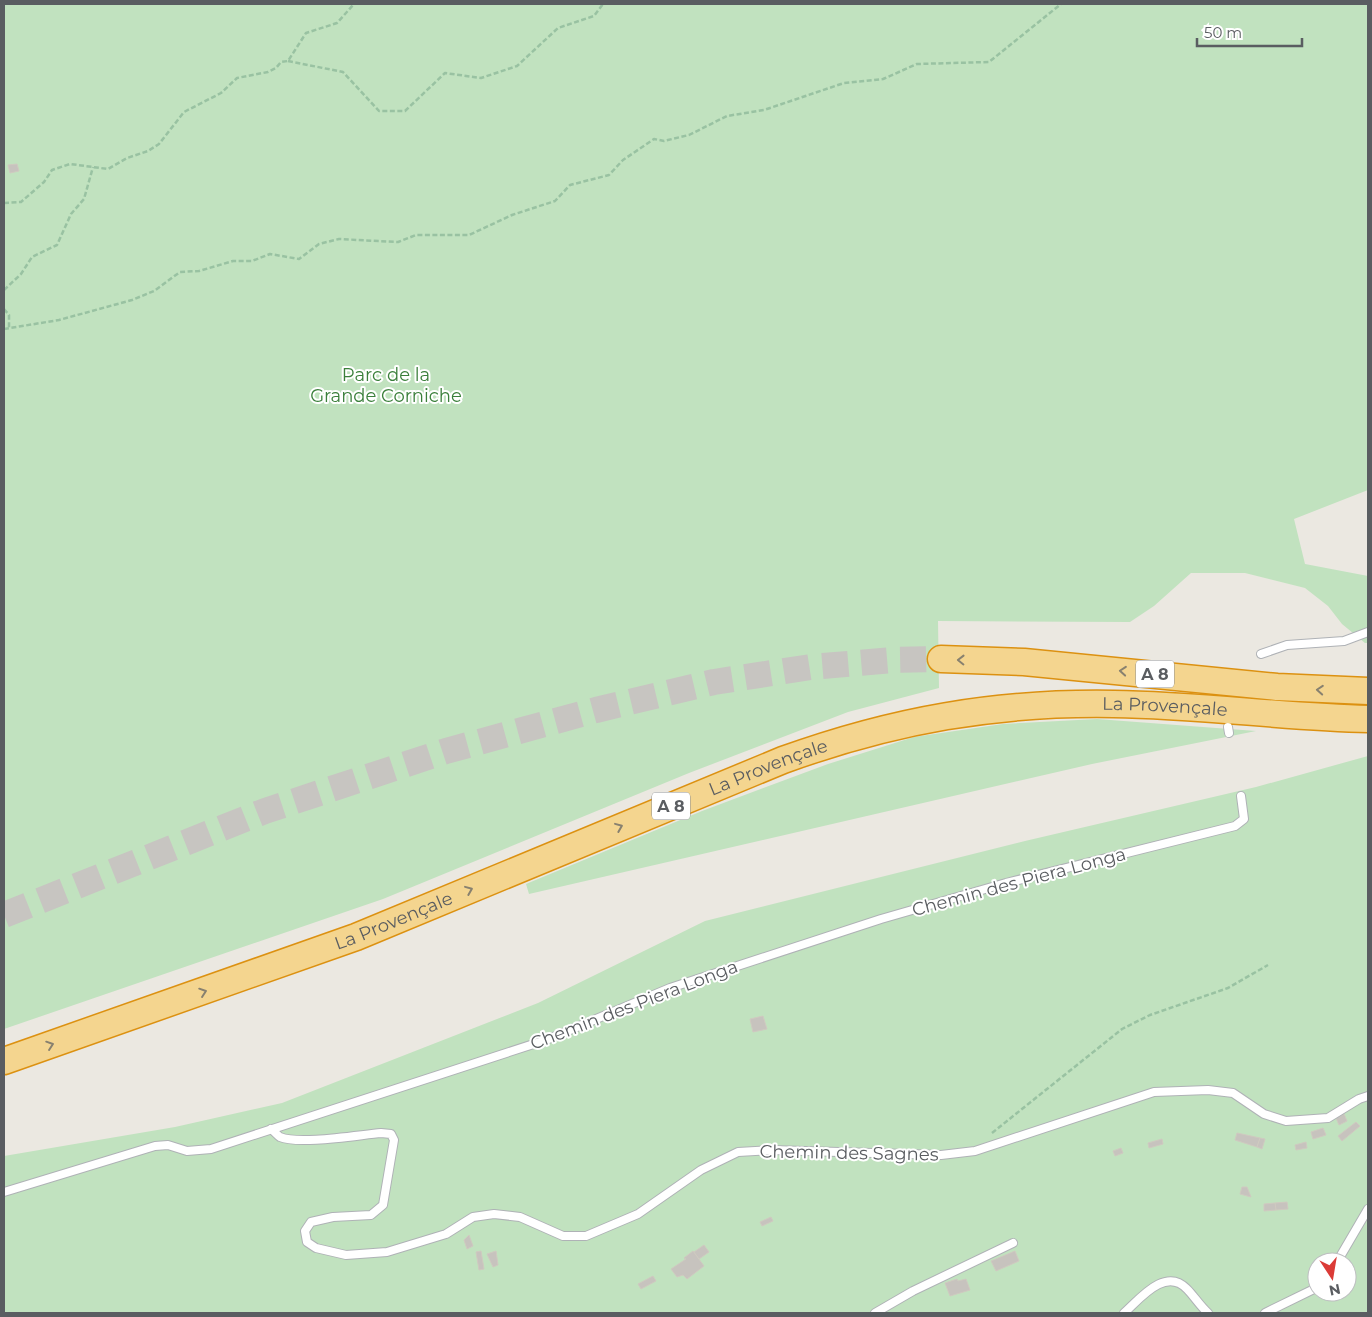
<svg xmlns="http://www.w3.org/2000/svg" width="1372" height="1317" font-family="Montserrat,sans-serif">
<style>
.green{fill:#c1e2bf;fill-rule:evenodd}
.building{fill:#c7c3be;stroke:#cfcac0}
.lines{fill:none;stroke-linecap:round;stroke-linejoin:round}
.motorway-tunnel{stroke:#c7c5c1;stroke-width:26;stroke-dasharray:26 13;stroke-linecap:butt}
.service-casing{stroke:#afb2b6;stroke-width:10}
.motorway-casing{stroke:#dc9111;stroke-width:29}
.path{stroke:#99c2a2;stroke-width:2.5;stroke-dasharray:5 2.5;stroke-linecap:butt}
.service{stroke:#fff;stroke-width:8}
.motorway{stroke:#f4d58f;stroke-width:26}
.oneway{stroke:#88816f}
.labels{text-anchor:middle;stroke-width:4;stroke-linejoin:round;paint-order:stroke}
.shield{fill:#fff;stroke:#8c8e90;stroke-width:1}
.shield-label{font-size:16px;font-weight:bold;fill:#5a5d61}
.park-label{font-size:18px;fill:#3a7f3a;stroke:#fff}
.street-label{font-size:18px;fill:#5a5d61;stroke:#fff}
</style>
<rect width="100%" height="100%" fill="#ebe8e1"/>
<g class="green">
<path d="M 4,4 L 1368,4 L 1368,490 L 1294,519 L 1305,564 L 1368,576 L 1368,643 L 1365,643 L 1342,624 L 1328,606 L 1305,588 L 1245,573 L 1191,573 L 1154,606 L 1130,622 L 938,621 L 939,688 L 848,712 L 689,773 L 383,899 L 4,1029 Z"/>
<path d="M 1097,719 L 1256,731 L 1092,764 L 529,894 L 526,884 L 702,811 L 828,764 L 914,737 L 1003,724 Z"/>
<path d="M 1368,756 L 1368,1313 L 4,1313 L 4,1156 L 175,1127 L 282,1103 L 538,1003 L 705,921 L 1025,841 L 1256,787 ZM 1317,1262 L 1347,1262 L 1347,1292 L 1317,1292 Z"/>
</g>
<g class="building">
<path d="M 17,164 L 19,171 L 10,173 L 8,165 Z"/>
<path d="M 763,1016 L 767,1029 L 753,1032 L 750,1019 Z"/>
<path d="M 1344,1114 L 1347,1121 L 1339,1125 L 1336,1118 Z"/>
<path d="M 1356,1122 L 1360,1126 L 1342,1141 L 1338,1136 Z"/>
<path d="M 1323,1128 L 1326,1135 L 1313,1139 L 1311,1132 Z"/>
<path d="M 1237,1133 L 1260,1138 L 1257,1147 L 1235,1140 Z"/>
<path d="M 1260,1138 L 1265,1139 L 1262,1149 L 1257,1147 Z"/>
<path d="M 1162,1139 L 1163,1144 L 1149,1148 L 1148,1143 Z"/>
<path d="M 1306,1142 L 1307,1148 L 1296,1150 L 1295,1145 Z"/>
<path d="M 1121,1148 L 1123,1153 L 1115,1156 L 1113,1151 Z"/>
<path d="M 1242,1187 L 1247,1187 L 1251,1197 L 1240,1194 Z"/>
<path d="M 1287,1202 L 1288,1209 L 1276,1210 L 1275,1203 Z"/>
<path d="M 1275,1203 L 1276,1210 L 1264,1211 L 1264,1204 Z"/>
<path d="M 771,1217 L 773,1221 L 762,1226 L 760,1222 Z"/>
<path d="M 469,1235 L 473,1246 L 467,1249 L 464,1240 Z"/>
<path d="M 704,1245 L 709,1252 L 699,1259 L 694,1252 Z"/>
<path d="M 481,1251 L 484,1269 L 479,1270 L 476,1252 Z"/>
<path d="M 496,1251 L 498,1265 L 493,1267 L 487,1254 Z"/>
<path d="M 693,1251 L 704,1266 L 687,1279 L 683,1275 L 677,1277 L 671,1269 L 686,1259 L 684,1258 Z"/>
<path d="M 1015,1251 L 1019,1261 L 996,1271 L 991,1261 Z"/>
<path d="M 653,1276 L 656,1281 L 641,1289 L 638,1284 Z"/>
<path d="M 957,1279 L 958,1281 L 966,1279 L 970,1290 L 950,1296 L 945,1283 Z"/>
</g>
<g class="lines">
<path class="motorway-tunnel" d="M 4,915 L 265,811 L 446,751 L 596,710 L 714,682 L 811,667 L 894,660 L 941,659"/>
<defs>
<g id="service">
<path d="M 1261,654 L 1287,645 L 1344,641 L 1368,632"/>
<path d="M 1228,727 L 1229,733"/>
<path d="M 271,1129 C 274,1131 277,1135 280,1137 C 299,1145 358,1135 381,1133 L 391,1134 L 394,1140 L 383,1205 L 371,1215 L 333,1217 L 311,1222 L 305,1231 L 307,1242 L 316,1248 L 346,1255 L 387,1252 L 446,1234 L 473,1217 L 494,1214 L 520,1217 L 563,1236 L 586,1236 L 638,1214 L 701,1170 L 738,1152 L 771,1150 L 941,1155 L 975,1151 L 1154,1092 L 1208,1090 L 1233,1093 L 1264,1114 L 1286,1121 L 1328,1118 L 1359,1099 L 1368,1096"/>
<path d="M 4,1192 L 155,1146 L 168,1145 L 187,1151 L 211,1149 L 546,1040 L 670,988 L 881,919 L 1006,883 L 1235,826 L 1244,819 L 1241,796"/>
<path d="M 1337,1262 L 1368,1209"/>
<path d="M 875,1313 L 913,1291 L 1013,1243"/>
<path d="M 1124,1313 C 1139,1300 1165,1266 1187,1289 C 1194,1296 1200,1306 1208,1313"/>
<path d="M 1265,1313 L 1312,1290 L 1317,1284"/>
</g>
<g id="motorway">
<path d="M 941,659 L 1024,662 L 1277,687 L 1368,691"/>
<path id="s1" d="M 4,1061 L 356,937 L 783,760 C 894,720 996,702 1114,704 C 1199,705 1284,717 1368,719"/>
</g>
</defs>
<use href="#service" class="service-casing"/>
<use href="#motorway" class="motorway-casing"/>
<g class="path">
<path d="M 288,61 L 343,72 L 379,111 L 405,111 L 445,73 L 481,78 L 517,66 L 558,28 L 594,16 L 603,4"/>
<path d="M 4,203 L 21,202 L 44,182 L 52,170 L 70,164 L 108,169 L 127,158 L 148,151 L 159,144 L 184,112 L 221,93 L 237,78 L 268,72 L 276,68 L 281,62 L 288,61 L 306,33 L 337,23 L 354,4"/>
<path d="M 4,290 L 21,274 L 32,257 L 57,245 L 71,214 L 84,199 L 93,167"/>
<path d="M 4,309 L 9,315 L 9,328"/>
<path d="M 4,329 L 59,320 L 132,300 L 154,291 L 180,272 L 199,271 L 233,261 L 252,261 L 270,254 L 299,259 L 319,244 L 339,239 L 398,242 L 416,235 L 469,235 L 512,215 L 555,201 L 570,185 L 609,175 L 623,160 L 654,139 L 664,141 L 689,135 L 727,116 L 764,110 L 844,83 L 883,79 L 917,64 L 989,62 L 1061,4"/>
<path d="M 992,1133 L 1122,1029 L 1150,1015 L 1228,988 L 1268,965"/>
</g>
<use href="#service" class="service"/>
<use href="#motorway" class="motorway"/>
</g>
<defs><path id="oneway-chevron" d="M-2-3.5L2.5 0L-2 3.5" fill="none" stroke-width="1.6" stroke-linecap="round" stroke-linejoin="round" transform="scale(1.25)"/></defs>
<g class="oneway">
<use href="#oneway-chevron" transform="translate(961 660) rotate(-179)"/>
<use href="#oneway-chevron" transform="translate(1123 671) rotate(-175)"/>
<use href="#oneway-chevron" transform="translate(1320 690) rotate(-176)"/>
<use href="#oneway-chevron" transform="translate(619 827) rotate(-22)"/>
<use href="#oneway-chevron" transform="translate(469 890) rotate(-22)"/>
<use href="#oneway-chevron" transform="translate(203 992) rotate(-19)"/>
<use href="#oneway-chevron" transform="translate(50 1045) rotate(-19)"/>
</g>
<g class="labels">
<g class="shield">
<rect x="1136" y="660.5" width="38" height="27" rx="4"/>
<rect x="652" y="792.5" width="38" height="27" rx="4"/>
</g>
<g class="shield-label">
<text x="1155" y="680">A 8</text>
<text x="671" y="812">A 8</text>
</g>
<g class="park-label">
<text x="386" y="381">Parc de la<tspan x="386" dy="21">Grande Corniche</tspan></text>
</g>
<g class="street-label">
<text dy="6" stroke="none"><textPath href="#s1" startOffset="1224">La Provençale</textPath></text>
<text dy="6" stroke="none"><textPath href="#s1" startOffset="819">La Provençale</textPath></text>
<text transform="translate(1019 882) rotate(-15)" y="6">Chemin des Piera Longa</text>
<text dy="6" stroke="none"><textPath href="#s1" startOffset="414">La Provençale</textPath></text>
<text transform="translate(634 1005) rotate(-21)" y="6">Chemin des Piera Longa</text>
<text transform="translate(849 1153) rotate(1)" y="6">Chemin des Sagnes</text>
</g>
</g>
<rect width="1372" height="1317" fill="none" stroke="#5a5d61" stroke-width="10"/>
<g transform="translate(1332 1277) rotate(168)"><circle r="24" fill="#ffffff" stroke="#bdbec0"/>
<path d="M0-4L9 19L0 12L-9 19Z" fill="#db3b37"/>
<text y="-8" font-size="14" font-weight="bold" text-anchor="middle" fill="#5a5d61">N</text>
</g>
<path d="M1197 38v8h105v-8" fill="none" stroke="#5a5d61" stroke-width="2.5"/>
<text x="1204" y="38" font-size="15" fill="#5a5d61" stroke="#ffffff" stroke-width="4" paint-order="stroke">50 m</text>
</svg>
